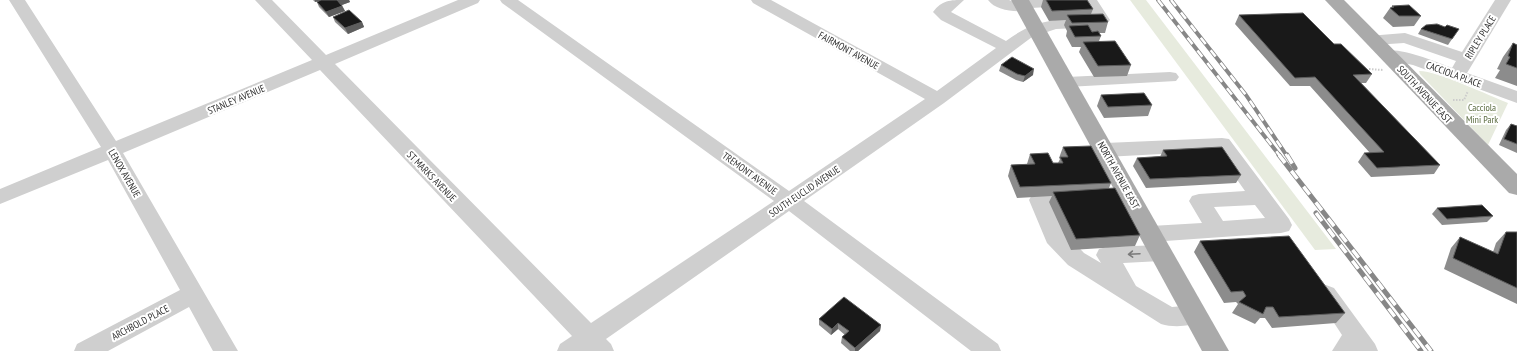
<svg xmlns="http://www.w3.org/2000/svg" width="1517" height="351" font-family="'PT Sans Narrow',sans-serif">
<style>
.green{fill:#e7ebde}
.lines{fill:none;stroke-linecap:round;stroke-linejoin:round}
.path{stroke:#ccc;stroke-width:2;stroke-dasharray:1.5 1.5;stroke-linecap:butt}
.minor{fill:#cfcfcf;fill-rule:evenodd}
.major{fill:#aaa;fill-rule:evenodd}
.rail-far1-casing{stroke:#878787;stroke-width:4}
.rail-casing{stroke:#878787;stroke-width:5}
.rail-far1{stroke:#fff;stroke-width:2.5;stroke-dasharray:8;stroke-linecap:butt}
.rail{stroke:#fff;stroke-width:3.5;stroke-dasharray:10;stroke-linecap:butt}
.wall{fill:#8c8c8c}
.shaded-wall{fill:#5e5e5e}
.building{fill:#191919;stroke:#5e5e5e}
.oneway{stroke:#797979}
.labels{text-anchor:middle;stroke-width:4;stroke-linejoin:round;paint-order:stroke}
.street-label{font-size:10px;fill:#323232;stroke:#fff}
.park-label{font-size:10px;fill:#5b6c41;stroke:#fff}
</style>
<rect width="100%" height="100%" fill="#fff"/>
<g class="green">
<path d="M 1130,0 L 1146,0 L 1336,249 L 1315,250 Z"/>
<path d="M 1419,71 C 1434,70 1491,96 1508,103 L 1488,145 L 1420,74 Z"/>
</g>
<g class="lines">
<g class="path">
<path d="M 1369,69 L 1383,70"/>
<path d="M 1453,100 L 1464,100 L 1468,91"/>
</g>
<g class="minor">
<path d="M 9,0 L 25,0 L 116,141 L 312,60 L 255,0 L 272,0 L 326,55 L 458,0 L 480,0 L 478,3 L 335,64 L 591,323 L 774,201 L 502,3 L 500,0 L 518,0 L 789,191 L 925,99 L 753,3 L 751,0 L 771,0 L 937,91 L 996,48 L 941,20 L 933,12 C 942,0 950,0 964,0 L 951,12 L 1006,41 C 1035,19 1058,19 1093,17 L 1087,7 L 1082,5 L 1031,8 L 1030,10 C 1017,13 996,11 988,0 L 1009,0 L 1014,2 L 1019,0 L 1097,0 L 1110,20 L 1105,25 L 1099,27 L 1056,29 L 1032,37 L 944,103 L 804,201 L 998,344 L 1001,351 L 971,351 L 789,211 L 606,339 L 611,344 L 614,351 L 557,351 L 560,344 L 572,336 L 320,70 L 123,153 L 238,351 L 213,351 L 189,307 L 108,351 L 74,351 L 77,344 L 180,290 L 108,160 L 0,204 L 0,189 L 101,147 Z"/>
<path d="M 1495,0 L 1511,0 L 1467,73 L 1517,91 L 1517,103 L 1413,65 L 1384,59 L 1382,55 L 1384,51 C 1401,47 1436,62 1452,68 L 1456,61 L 1404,43 L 1374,45 L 1368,44 L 1366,40 L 1368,36 L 1405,33 L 1462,52 Z"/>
<path d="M 1170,72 L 1176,73 L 1179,77 L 1176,81 L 1067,87 L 1061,86 L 1058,82 L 1061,78 L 1067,77 Z"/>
<path d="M 1222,138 L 1229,139 L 1289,219 L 1292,225 L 1289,231 L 1281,233 L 1151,242 L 1143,240 L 1140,234 L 1143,228 L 1151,226 L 1202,223 L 1189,201 L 1192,196 L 1199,194 L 1245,191 L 1217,151 L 1105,157 L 1098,155 L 1095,150 L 1098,145 L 1105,143 ZM 1255,205 L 1265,218 L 1223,221 L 1214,207 Z"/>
<path d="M 1078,191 L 1085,193 L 1088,198 L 1085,203 L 1078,205 L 1052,207 L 1064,232 L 1084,253 L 1101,263 L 1096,255 L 1099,249 L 1107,247 L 1161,245 L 1169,247 L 1172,253 L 1169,259 L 1161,261 L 1123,263 L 1136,286 L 1172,307 L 1195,305 L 1203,308 L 1207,315 L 1203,322 C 1190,326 1174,328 1161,324 L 1068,265 L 1047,243 L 1029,200 L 1032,195 L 1039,193 Z"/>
<path d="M 1326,285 L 1334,288 L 1375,344 L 1378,351 L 1332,351 L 1342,335 L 1315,294 L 1318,288 Z"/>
</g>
<g class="major">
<path d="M 1011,0 L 1029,0 L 1229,351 L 1202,351 Z"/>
<path d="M 1325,0 L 1344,0 L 1517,174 L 1517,195 L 1509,193 Z"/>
</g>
<defs>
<g id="rail-far1">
<path d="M 1158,0 L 1280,156"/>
<path d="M 1171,0 L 1246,95 L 1287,156"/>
</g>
<g id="rail">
<path d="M 1279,155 L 1431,351"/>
<path d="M 1287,155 L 1295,168"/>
<path d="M 1316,213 L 1421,351"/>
</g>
</defs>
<use href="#rail-far1" class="rail-far1-casing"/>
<use href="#rail" class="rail-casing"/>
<use href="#rail-far1" class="rail-far1"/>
<use href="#rail" class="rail"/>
</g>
<g class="wall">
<path d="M 313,0 L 349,0 L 350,2 L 342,5 L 345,11 L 329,17 L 319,7 L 317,2 L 315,2 Z"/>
<path d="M 1043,0 L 1087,0 L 1093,9 L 1091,14 L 1108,22 L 1105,33 L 1099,33 L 1101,36 L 1099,41 L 1131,65 L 1127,76 L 1094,77 L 1079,52 L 1081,47 L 1072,47 L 1066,36 L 1067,31 L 1064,25 L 1066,20 L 1049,21 L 1041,7 Z"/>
<path d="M 1392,6 L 1421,16 L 1414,26 L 1393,27 L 1383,18 L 1390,8 L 1391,8 Z"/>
<path d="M 1239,15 L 1334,44 L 1372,74 L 1366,83 L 1361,83 L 1440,165 L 1434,174 L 1371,177 L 1358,162 L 1364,153 L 1370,153 L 1310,86 L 1290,86 L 1235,24 Z"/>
<path d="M 333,17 L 362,22 L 364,27 L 348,34 L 335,22 Z"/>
<path d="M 1421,29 L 1452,39 L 1448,45 L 1418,34 Z"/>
<path d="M 1513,43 L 1517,45 L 1517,86 L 1495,78 L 1500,70 L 1497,69 L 1503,57 Z"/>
<path d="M 1001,65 L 1033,75 L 1023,82 L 1016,80 L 999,71 Z"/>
<path d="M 1101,95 L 1152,105 L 1148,116 L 1104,118 L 1097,106 Z"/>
<path d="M 1511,124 L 1517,126 L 1517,153 L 1499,145 L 1506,130 Z"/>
<path d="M 1063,147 L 1111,183 L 1109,188 L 1140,235 L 1135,246 L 1071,250 L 1049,202 L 1052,196 L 1017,198 L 1008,176 L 1011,165 L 1027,164 L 1030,154 L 1053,163 L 1058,163 L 1060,159 L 1059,158 Z"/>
<path d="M 1163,150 L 1241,175 L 1236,183 L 1146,188 L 1133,166 L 1137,158 L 1160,157 Z"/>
<path d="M 1437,208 L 1493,216 L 1487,222 L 1442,225 L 1432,214 Z"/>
<path d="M 1506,232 L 1517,232 L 1517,304 L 1444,269 L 1451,248 L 1460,237 L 1493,252 L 1496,243 Z"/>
<path d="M 1200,241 L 1345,313 L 1336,323 L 1272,328 L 1265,318 L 1260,318 L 1255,324 L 1232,313 L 1238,304 L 1236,302 L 1224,303 L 1194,252 Z"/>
<path d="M 819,319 L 881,325 L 880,331 L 858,351 L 850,351 L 841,343 L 842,337 L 845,335 L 838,329 L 831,335 L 819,325 Z"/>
</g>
<g class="shaded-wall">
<path d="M 315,0 L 321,0 L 315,2 Z"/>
<path d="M 337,0 L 349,0 L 350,2 L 339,6 Z"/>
<path d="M 342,6 L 345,11 L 329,17 L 326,12 Z"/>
<path d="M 362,22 L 364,27 L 348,34 L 345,28 Z"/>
<path d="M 1034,69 L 1033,75 L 1023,82 L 1025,76 Z"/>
<path d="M 838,323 L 838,329 L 831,335 L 832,329 Z"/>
<path d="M 881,325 L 880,331 L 858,351 L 855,351 L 855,348 Z"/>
</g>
<g class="building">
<path d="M 321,0 L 338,0 L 337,0 L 342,6 L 326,12 L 317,2 Z"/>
<path d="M 1046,0 L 1087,0 L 1093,9 L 1052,11 Z"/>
<path d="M 1409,5 L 1421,16 L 1399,16 L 1390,8 L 1394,7 L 1392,6 Z"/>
<path d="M 349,10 L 362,22 L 345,28 L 333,17 Z"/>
<path d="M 1303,13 L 1334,44 L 1341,44 L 1372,74 L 1353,75 L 1440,165 L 1377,168 L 1364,153 L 1384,152 L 1315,77 L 1295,78 L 1239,15 Z"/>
<path d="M 1103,14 L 1108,22 L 1072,23 L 1067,15 Z"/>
<path d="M 1437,24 L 1445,27 L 1447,25 L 1459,29 L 1452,39 L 1421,29 L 1426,25 Z"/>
<path d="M 1088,25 L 1092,32 L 1098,31 L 1101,36 L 1075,37 L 1069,26 Z"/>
<path d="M 1115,41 L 1131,65 L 1098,66 L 1083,42 Z"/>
<path d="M 1513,43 L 1517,45 L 1517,68 L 1506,64 L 1510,57 L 1508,56 Z"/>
<path d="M 1012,57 L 1034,69 L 1025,76 L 1017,74 L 1001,65 Z"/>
<path d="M 1144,93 L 1152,105 L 1108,107 L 1101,95 Z"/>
<path d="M 1511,124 L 1517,126 L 1517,144 L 1504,139 Z"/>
<path d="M 1091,146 L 1111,183 L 1020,187 L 1011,165 L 1035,164 L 1030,154 L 1048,153 L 1053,163 L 1063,163 L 1060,157 L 1068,157 L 1063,147 Z"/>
<path d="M 1222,147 L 1241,175 L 1150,179 L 1137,158 L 1167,156 L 1163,150 Z"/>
<path d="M 1115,188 L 1140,235 L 1076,239 L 1053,192 Z"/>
<path d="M 1482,205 L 1493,216 L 1447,219 L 1437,208 Z"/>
<path d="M 1506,232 L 1517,232 L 1517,288 L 1453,258 L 1460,237 L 1498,254 Z"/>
<path d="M 1289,236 L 1345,313 L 1279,317 L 1273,307 L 1266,307 L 1263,314 L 1239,302 L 1246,296 L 1243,291 L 1231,292 L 1200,241 Z"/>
<path d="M 844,297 L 881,325 L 855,348 L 842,337 L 849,331 L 838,323 L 832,329 L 819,319 Z"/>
</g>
<defs><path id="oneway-shaft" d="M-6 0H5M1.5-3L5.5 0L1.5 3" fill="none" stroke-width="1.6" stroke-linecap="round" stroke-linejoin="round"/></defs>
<use class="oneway" href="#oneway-shaft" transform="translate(1134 254) rotate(177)"/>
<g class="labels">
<g class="street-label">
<text transform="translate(1480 37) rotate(-58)" y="4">RIPLEY PLACE</text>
<text transform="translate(849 50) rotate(29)" y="4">FAIRMONT AVENUE</text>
<text transform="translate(1454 74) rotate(20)" y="4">CACCIOLA PLACE</text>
<text transform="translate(1425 94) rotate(47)" y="4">SOUTH AVENUE EAST</text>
<text transform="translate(236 99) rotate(-23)" y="4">STANLEY AVENUE</text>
<text transform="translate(125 173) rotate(60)" y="4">LENOX AVENUE</text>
<text transform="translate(750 173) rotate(36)" y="4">TREMONT AVENUE</text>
<text transform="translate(1119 175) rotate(61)" y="4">NORTH AVENUE EAST</text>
<text transform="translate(432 176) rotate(46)" y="4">ST MARKS AVENUE</text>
<text transform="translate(804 191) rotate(-34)" y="4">SOUTH EUCLID AVENUE</text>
<text transform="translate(140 322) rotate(-28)" y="4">ARCHBOLD PLACE</text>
</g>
<g class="park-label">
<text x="1482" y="111">Cacciola<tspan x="1482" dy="12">Mini Park</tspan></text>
</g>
</g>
</svg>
